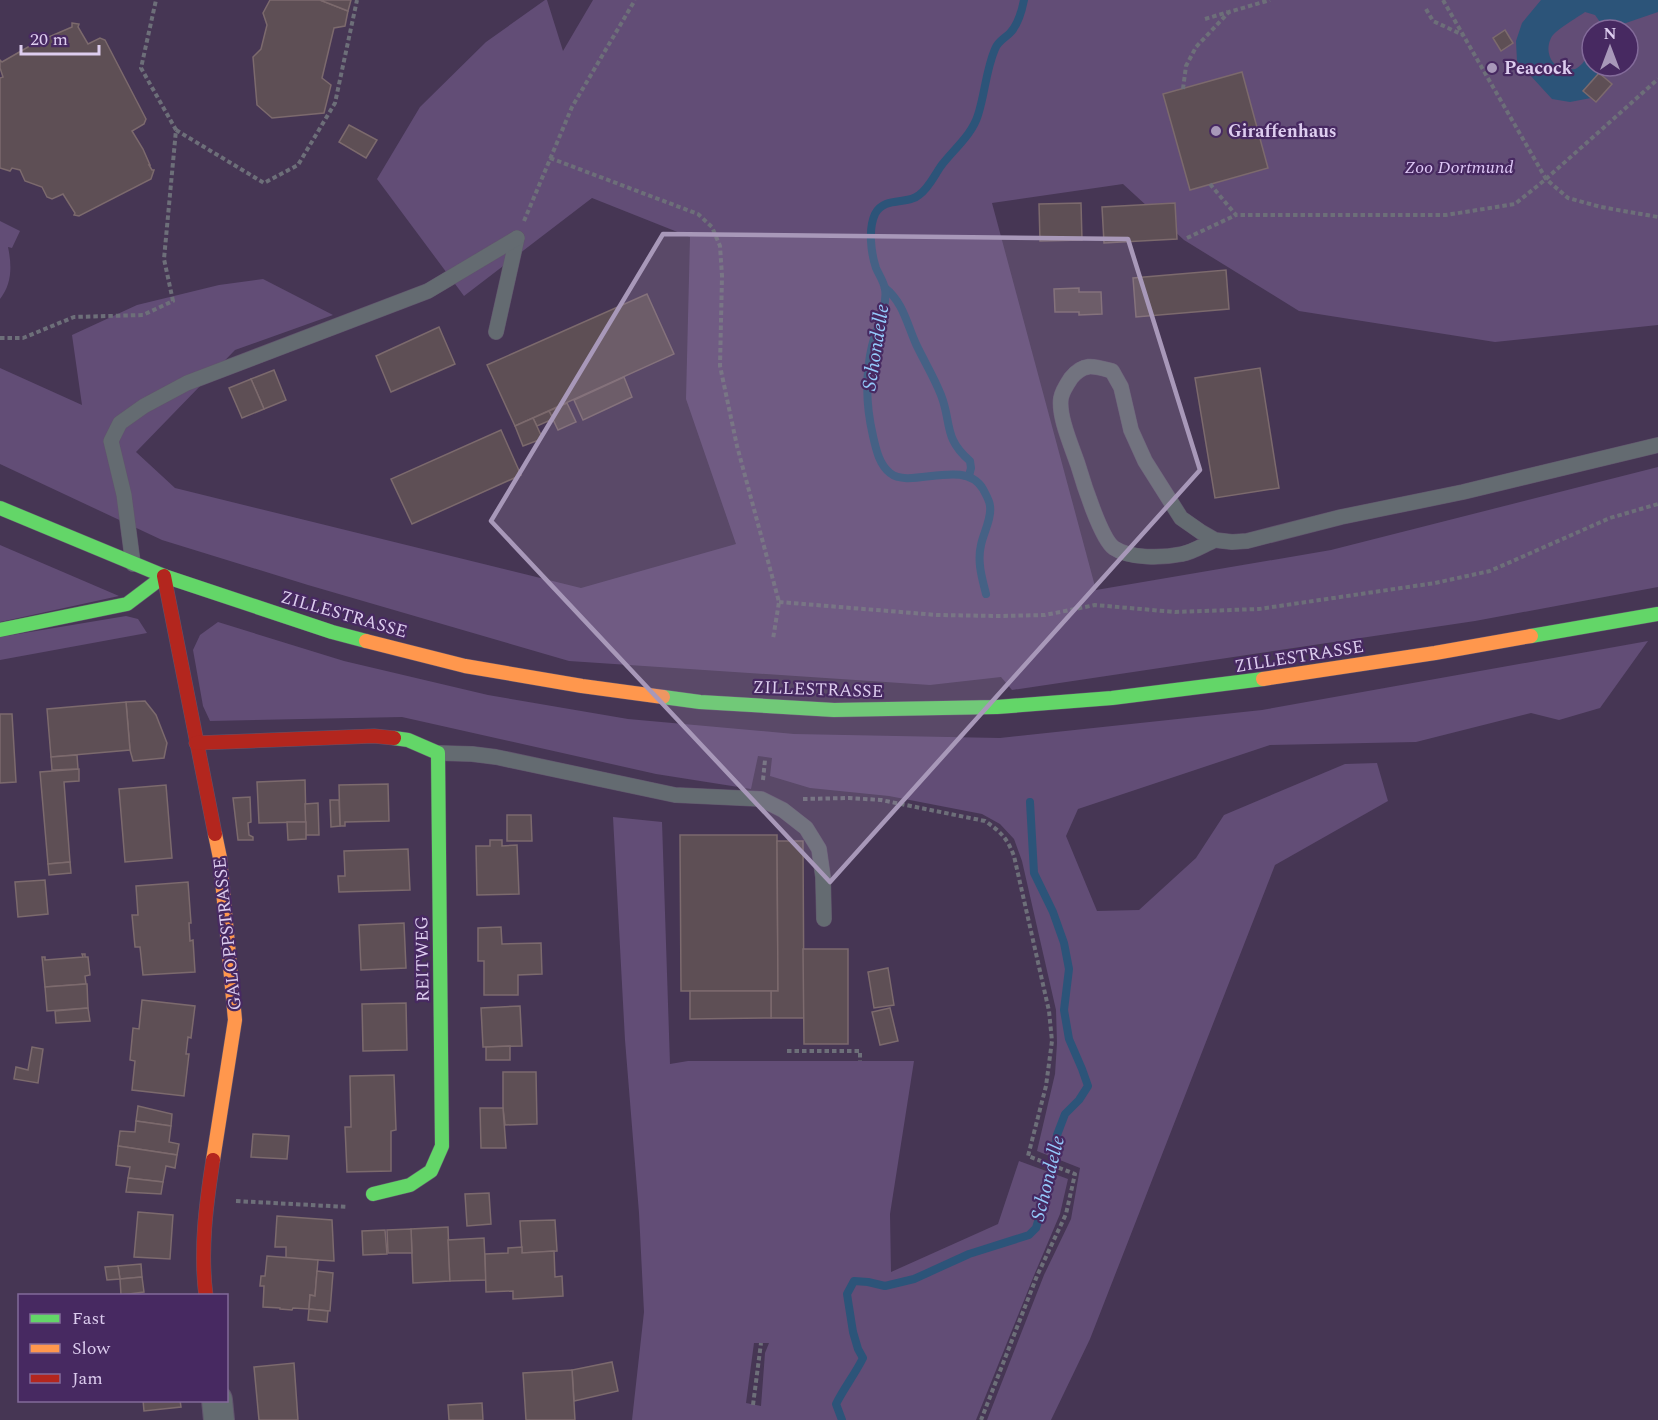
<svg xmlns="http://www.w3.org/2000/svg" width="1658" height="1420" font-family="Spectral,serif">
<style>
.green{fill:#624d76;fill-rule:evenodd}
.water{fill:#2c5479}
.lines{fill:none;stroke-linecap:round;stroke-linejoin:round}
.stream{stroke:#2c5479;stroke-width:8}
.building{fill:#5e4f55;stroke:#7c6a6d;stroke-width:1.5}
.lane-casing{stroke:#61546d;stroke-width:16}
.street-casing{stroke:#61546d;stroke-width:32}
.fast-casing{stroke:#61546d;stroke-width:15}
.slow-casing{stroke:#61546d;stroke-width:15}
.jam-casing{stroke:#61546d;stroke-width:15}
.path{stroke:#6d6f79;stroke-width:4;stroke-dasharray:4.5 3;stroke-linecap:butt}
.lane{stroke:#646b71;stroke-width:15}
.street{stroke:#646b71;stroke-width:30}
.fast{stroke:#63d668;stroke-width:14}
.slow{stroke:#ff974d;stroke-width:14}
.jam{stroke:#b3261e;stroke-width:14}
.marked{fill:#a898b9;fill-opacity:0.2;stroke:#a898b9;stroke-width:4.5;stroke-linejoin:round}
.poi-dot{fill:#a898b9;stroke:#472961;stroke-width:2}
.labels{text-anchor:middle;stroke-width:4.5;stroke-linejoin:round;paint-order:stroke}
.poi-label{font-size:18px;font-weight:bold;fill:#ddcdef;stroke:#472961;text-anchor:start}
.park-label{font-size:18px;font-style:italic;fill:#dfc9f7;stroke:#472961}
.street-label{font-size:18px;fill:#ddcdef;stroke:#472961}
.water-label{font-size:20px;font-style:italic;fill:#94cafb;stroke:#472961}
</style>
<rect width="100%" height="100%" fill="#463654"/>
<g class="green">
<path d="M 545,0 L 547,0 L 563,51 L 593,0 L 1658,0 L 1658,325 L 1495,342 L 1299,311 L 1184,240 L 1123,184 L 992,203 L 1096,590 L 1331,550 L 1658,467 L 1658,587 L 1475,621 L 1012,690 L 1001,677 L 930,685 L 569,661 L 308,585 L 162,540 L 0,464 L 0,368 L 82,405 L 72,335 L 137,305 L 219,285 L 263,279 L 333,315 L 235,350 L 136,452 L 175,488 L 581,588 L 736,544 L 686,399 L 690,237 L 592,198 L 464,296 L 377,179 L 420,107 L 486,42 ZM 1592,30 L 1628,30 L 1628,66 L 1592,66 Z"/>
<path d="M 0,221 L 20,231 L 12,248 L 8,247 C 12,266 12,284 0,299 Z"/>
<path d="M 0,545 L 119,596 L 0,622 Z"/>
<path d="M 126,616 L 138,619 L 147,633 L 0,660 L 0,637 Z"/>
<path d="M 218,622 L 344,661 L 488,695 L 628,719 L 794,734 L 1000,738 L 1262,710 L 1648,641 L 1600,708 L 1559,720 L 1531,713 L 1416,742 L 1270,745 L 1078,809 L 1066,836 L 1097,911 L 1139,910 L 1196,858 L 1224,815 L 1345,764 L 1377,763 L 1388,801 L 1275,865 L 1090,1339 L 1051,1420 L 987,1420 L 1044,1275 L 1071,1219 L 1080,1168 L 1037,1151 L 1055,1074 L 1057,1043 L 1056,1010 L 1022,861 L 1014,839 L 1000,824 L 982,814 L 889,796 L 810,788 L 770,776 L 772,758 L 758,756 L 751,789 L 656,774 L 402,717 L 210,721 L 203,706 L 193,650 L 200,635 Z"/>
<path d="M 613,817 L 662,822 L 670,1064 L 688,1061 L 914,1061 L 890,1214 L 891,1272 L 998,1224 L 1019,1161 L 1068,1179 L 1060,1214 L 1035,1273 L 976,1420 L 632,1420 L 644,1312 L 639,1213 L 625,1040 ZM 754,1343 L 769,1343 L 765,1353 L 761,1406 L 746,1403 Z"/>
</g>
<path class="water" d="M 1541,0 L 1658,0 L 1658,12 L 1623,24 L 1619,30 L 1599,30 L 1600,22 L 1595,15 L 1585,12 C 1577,18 1556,29 1551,38 C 1544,52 1552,69 1568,69 C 1571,69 1575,70 1577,68 C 1590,60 1586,49 1592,39 L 1592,66 L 1606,66 L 1584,91 L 1591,98 L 1570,102 L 1552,99 L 1517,61 L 1516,41 L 1522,23 Z"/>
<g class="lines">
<g class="stream">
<path d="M 885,288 C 903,302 907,324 916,344 C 924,361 934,377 941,395 C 952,423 943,438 970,461 L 971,468 L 969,476"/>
<path d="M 986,594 C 982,578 977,562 981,545 C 983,534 992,518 990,506 C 990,501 985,493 983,489 C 964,457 910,490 890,473 C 879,464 876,449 873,436 C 866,406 865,376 872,346 C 876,330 888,305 885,289 C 884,282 879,275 876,268 C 871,253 868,229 875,214 C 884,196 908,205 919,195 C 929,188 934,176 941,166 C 953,150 972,135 978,115 C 985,93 986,70 995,49 C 998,41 1004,39 1010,33 C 1018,25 1022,10 1024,0"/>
<path d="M 842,1420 L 836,1404 C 844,1388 855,1374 863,1358 L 858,1349 L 853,1332 L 847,1294 L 854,1281 L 868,1282 L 885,1286 L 914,1279 L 969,1254 L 1029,1235 L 1036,1228 L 1050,1182 L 1057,1135 L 1065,1114 L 1079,1100 L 1088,1086 L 1082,1069 L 1069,1039 L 1064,1010 L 1069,969 L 1064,943 L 1053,912 L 1034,873 L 1030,802"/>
</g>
</g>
<g class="building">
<path d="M 270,0 L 320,0 L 348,11 L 345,26 L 334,28 L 322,78 L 331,85 L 324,113 L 272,118 L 257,105 L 253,57 L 261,49 L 267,25 L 263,13 Z"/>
<path d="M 320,0 L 351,0 L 348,11 Z"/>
<path d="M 72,23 L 79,24 L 78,27 L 88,44 L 100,38 L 105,40 L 146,119 L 144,124 L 132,131 L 143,149 L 150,165 L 149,165 L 152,170 L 154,170 L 151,179 L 79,216 L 74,215 L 75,213 L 63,194 L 52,199 L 47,197 L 42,187 L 25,181 L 20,170 L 12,168 L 10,171 L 0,168 L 0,78 L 3,77 L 0,68 L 0,60 L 2,62 L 35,43 L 72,27 Z"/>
<path d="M 1505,30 L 1513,43 L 1501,51 L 1493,38 Z"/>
<path d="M 1242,72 L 1268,168 L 1190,190 L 1163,94 Z"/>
<path d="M 1599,73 L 1612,84 L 1596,102 L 1583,91 Z"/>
<path d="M 349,125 L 377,140 L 366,158 L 339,142 Z"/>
<path d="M 1081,203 L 1082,240 L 1040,241 L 1039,204 Z"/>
<path d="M 1175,203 L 1177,239 L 1104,243 L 1102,207 Z"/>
<path d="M 1226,270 L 1229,309 L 1136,317 L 1133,278 Z"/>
<path d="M 1079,288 L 1079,292 L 1101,292 L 1102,314 L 1079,315 L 1079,312 L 1055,312 L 1054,289 Z"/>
<path d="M 647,294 L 674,354 L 515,426 L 487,365 Z"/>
<path d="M 439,327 L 455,364 L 391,392 L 376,356 Z"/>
<path d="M 1260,368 L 1279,488 L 1215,498 L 1195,378 Z"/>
<path d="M 274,370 L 286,400 L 264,409 L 251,379 Z"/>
<path d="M 624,377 L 632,397 L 583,420 L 574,400 Z"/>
<path d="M 251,379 L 264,409 L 242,418 L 229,388 Z"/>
<path d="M 567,403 L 576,422 L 558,430 L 549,411 Z"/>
<path d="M 549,411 L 553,419 L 537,426 L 533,418 Z"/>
<path d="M 533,418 L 541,435 L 539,440 L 523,446 L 515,426 Z"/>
<path d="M 501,430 L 521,475 L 412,524 L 391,479 Z"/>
<path d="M 145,701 L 156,715 L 167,743 L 164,758 L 133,761 L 130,750 L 126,702 Z"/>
<path d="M 126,702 L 130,750 L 51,757 L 47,709 Z"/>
<path d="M 0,714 L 12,714 L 16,782 L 0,783 Z"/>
<path d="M 77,755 L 78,769 L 52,770 L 51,757 Z"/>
<path d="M 79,769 L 79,781 L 64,782 L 70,862 L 48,864 L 40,772 Z"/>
<path d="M 305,780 L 306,822 L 259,823 L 257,782 Z"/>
<path d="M 388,784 L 389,821 L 345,822 L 345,826 L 340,826 L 339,785 Z"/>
<path d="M 166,785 L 172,858 L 125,862 L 119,789 Z"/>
<path d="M 250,797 L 251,822 L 248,823 L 249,835 L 253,837 L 253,840 L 238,840 L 233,798 Z"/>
<path d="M 330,800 L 339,800 L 340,826 L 331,827 Z"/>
<path d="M 318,803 L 319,835 L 306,835 L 305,804 Z"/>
<path d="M 507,815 L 531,815 L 532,841 L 507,841 Z"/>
<path d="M 287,822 L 306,822 L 306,839 L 288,840 Z"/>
<path d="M 680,835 L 777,835 L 778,991 L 681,991 Z"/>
<path d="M 490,840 L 502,840 L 502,846 L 517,845 L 519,894 L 477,895 L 476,846 L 490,846 Z"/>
<path d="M 777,841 L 803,841 L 804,1018 L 771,1018 L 771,991 L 778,991 Z"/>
<path d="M 408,849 L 410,890 L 339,892 L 338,876 L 345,876 L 344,851 Z"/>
<path d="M 70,862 L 71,873 L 49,875 L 48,864 Z"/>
<path d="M 45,880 L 48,914 L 18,917 L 15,882 Z"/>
<path d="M 188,882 L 191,923 L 189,923 L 190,941 L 193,940 L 195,972 L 143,975 L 140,947 L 135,947 L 132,915 L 138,915 L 136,886 Z"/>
<path d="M 404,923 L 406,968 L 361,970 L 359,925 Z"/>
<path d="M 501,927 L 502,944 L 541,943 L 542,974 L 518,975 L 518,995 L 484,995 L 484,961 L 478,961 L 478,928 Z"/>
<path d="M 803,949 L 848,949 L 848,1044 L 804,1044 Z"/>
<path d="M 82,954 L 85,954 L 85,957 L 88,957 L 90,975 L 85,976 L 86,984 L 45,987 L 42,957 L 45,957 L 45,960 L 83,957 Z"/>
<path d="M 888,968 L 894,1005 L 874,1008 L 868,972 Z"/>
<path d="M 86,984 L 87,984 L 88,1008 L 47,1011 L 45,987 Z"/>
<path d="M 690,991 L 771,991 L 771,1018 L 690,1019 Z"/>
<path d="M 142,1000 L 195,1006 L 191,1038 L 188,1037 L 186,1054 L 189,1054 L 184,1096 L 132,1090 L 135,1061 L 130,1060 L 133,1028 L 139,1029 Z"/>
<path d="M 406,1003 L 407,1050 L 363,1051 L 362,1004 Z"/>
<path d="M 520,1006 L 522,1046 L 483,1047 L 481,1008 Z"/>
<path d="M 88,1008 L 90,1021 L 56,1023 L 55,1011 Z"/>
<path d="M 890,1008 L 898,1041 L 880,1045 L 872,1012 Z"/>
<path d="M 510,1046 L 510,1060 L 486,1060 L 486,1047 Z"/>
<path d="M 32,1047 L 43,1049 L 38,1083 L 14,1079 L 16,1067 L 28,1070 Z"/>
<path d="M 503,1072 L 536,1072 L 537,1124 L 505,1125 L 503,1108 Z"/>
<path d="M 394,1075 L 396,1130 L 391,1131 L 391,1171 L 347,1172 L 345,1127 L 351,1127 L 350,1076 Z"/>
<path d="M 138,1106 L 172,1114 L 171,1126 L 136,1121 Z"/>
<path d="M 480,1108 L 503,1108 L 506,1148 L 481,1148 Z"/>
<path d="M 136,1121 L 171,1126 L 169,1142 L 179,1144 L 177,1155 L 118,1146 L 120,1131 L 135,1132 Z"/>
<path d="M 253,1134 L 289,1136 L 287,1159 L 251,1157 Z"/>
<path d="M 118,1146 L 177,1155 L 175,1168 L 166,1166 L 163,1182 L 128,1178 L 130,1167 L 116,1165 Z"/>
<path d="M 128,1178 L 163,1182 L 161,1194 L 126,1192 Z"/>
<path d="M 489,1193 L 491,1224 L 467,1226 L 465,1194 Z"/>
<path d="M 138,1212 L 173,1215 L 170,1259 L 134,1257 Z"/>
<path d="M 277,1216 L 332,1220 L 334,1261 L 286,1258 L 286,1247 L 275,1247 Z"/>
<path d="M 555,1220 L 557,1251 L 522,1253 L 520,1221 Z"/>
<path d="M 448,1227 L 450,1281 L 413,1283 L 411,1229 Z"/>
<path d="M 411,1229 L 412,1253 L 388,1253 L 387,1230 Z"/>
<path d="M 385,1230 L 387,1254 L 363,1255 L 362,1231 Z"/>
<path d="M 484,1238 L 486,1280 L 450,1281 L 448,1240 Z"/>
<path d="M 522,1247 L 522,1253 L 554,1251 L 555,1277 L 562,1276 L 563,1296 L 513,1299 L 513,1291 L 486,1292 L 485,1254 L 508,1253 L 508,1248 Z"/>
<path d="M 267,1256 L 318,1260 L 315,1296 L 310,1295 L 309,1309 L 293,1308 L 292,1310 L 280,1309 L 280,1308 L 263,1307 L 264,1286 L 260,1286 L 261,1276 L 265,1276 Z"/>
<path d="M 141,1264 L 142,1277 L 120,1279 L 118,1266 Z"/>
<path d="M 118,1266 L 120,1279 L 107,1280 L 105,1267 Z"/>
<path d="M 317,1271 L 333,1273 L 330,1311 L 309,1309 L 310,1295 L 315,1296 Z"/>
<path d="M 142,1277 L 144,1292 L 121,1295 L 120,1279 Z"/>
<path d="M 309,1309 L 328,1311 L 327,1322 L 308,1320 Z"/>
<path d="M 612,1362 L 618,1391 L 574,1401 L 572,1370 Z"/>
<path d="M 294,1363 L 298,1420 L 259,1420 L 254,1367 Z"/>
<path d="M 572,1370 L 575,1420 L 526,1420 L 523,1373 Z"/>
<path d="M 143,1400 L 180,1400 L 181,1407 L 144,1411 Z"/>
<path d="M 482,1403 L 483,1420 L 449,1420 L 448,1405 Z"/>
</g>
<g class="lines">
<defs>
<g id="lane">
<path d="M 496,332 L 517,238"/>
<path d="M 1215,540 C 1205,544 1193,552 1182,554 C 1163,558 1130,559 1114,548 C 1101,539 1083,482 1078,465 C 1072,447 1058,416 1061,398 C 1062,392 1067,384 1071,378 C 1084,362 1094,366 1112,371 L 1121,387 L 1131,430 L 1145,461 L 1181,518 L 1201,532 L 1215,540 L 1232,542 L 1247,541 L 1341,517 L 1463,492 L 1658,445"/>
<path d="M 133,564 L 124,495 L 111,441 L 120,423 L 144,406 L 187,383 L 428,291 L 517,238"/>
<path d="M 438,753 L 472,754 L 496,757 L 675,795 L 761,799 L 783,810 L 806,828 L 819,849 L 823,877 L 824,919"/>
</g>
<path id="street" d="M 217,1400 L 219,1420"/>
<g id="fast">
<path d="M 0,508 L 164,576 L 332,632 L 366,641"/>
<path d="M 0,630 L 127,604 L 164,576"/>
<path d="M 1531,636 L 1658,614"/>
<path d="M 663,697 L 700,702 L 834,710 L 997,707 L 1112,698 L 1263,679"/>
<path d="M 373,1194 L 410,1185 L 431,1171 L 442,1146 L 438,753 L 408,740 L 394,738"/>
</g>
<g id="slow">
<path d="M 366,641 L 465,666 L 582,686 L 663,697"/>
<path d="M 1263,679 L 1435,653 L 1531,636"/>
<path d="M 213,1160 L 235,1020 L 220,858 L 215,834"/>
</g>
<g id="jam">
<path d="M 164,576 L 215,834"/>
<path d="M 196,743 L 374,736 L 394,738"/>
<path d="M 206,1296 C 200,1251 206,1205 213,1160"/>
</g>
</defs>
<use href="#lane" class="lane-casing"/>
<use href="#street" class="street-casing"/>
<use href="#fast" class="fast-casing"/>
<use href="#slow" class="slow-casing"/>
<use href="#jam" class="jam-casing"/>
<g class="path">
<path d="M 1443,0 L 1546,179 L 1568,198 L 1601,207 L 1658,217"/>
<path d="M 1426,9 L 1433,21 L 1463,35"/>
<path d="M 1205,19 L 1228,12"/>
<path d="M 1183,89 L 1186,66 L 1196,47 L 1229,12 L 1270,0"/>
<path d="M 176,130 L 264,183 L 298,165 L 335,103 L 357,0"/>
<path d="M 550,158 L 698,214 L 712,227 L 720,246 L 722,276 L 720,366 L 737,446 L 779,602 L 773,639"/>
<path d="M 1210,184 L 1236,215 L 1446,215 L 1515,204 L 1546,179 L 1658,79"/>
<path d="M 524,221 L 572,107 L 635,0"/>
<path d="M 1187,238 L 1236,215"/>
<path d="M 0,338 L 23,338 L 74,317 L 143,315 L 173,301 L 164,259 L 176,130 L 141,68 L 156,0"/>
<path d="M 779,602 L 937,615 L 1000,616 L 1045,615 L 1095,605 L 1175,612 L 1259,609 L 1435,583 L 1490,571 L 1610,518 L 1658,504"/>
<path d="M 763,780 L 765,760"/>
<path d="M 803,799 L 849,798 L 881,800 L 985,821 C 1001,832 1007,838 1014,856 L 1049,1011 L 1052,1041 L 1046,1086 L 1028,1156 L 1075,1174 L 1066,1214 L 1037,1276 L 981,1420"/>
<path d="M 787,1051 L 860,1051 L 860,1061"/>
<path d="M 236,1201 L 348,1207"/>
<path d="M 753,1405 L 761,1343"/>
</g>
<use href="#lane" class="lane"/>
<use href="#street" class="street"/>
<use href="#fast" class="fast"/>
<use href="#slow" class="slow"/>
<use href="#jam" class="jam"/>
</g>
<path class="marked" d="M 663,234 L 1128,239 L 1200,470 L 830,882 L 491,521 Z"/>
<g class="poi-dot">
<circle cx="1492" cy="68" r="6"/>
<circle cx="1216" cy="131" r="6"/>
</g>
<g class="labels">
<g class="poi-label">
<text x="1504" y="74">Peacock</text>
<text x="1228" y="137">Giraffenhaus</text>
</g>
<g class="park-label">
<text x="1459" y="173">Zoo Dortmund</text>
</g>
<g class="street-label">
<text transform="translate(344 614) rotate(16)" y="6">ZILLESTRASSE</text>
<text transform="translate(1299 656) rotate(-9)" y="6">ZILLESTRASSE</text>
<text transform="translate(818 689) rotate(2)" y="6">ZILLESTRASSE</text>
<text transform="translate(227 934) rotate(-96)" y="6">GALOPPSTRASSE</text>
<text transform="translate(422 959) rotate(-91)" y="6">REITWEG</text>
</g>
<g class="water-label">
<text transform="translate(875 347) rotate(-81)" y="7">Schondelle</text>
<text transform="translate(1047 1178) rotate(-76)" y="7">Schondelle</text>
</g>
</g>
<rect x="18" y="1294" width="210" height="108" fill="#472961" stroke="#836b9a" stroke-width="1.5"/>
<rect x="30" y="1314" width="30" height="9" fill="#63d668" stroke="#836b9a" stroke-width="1.5"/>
<text x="72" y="1324" font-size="18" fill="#ddcdef">Fast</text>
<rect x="30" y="1344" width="30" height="9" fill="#ff974d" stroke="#836b9a" stroke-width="1.5"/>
<text x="72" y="1354" font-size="18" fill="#ddcdef">Slow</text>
<rect x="30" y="1374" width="30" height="9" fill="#b3261e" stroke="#836b9a" stroke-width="1.5"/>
<text x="72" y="1384" font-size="18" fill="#ddcdef">Jam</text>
<g transform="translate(1610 48)"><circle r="28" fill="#472961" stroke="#836b9a" stroke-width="1.5"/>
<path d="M0-4.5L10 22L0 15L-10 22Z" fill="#a898b9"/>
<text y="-9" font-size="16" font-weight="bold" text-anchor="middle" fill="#ddcdef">N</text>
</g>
<path d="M21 45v9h78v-9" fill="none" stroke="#ddcdef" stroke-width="3"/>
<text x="30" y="45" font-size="18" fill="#ddcdef" stroke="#472961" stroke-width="4.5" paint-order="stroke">20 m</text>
</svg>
